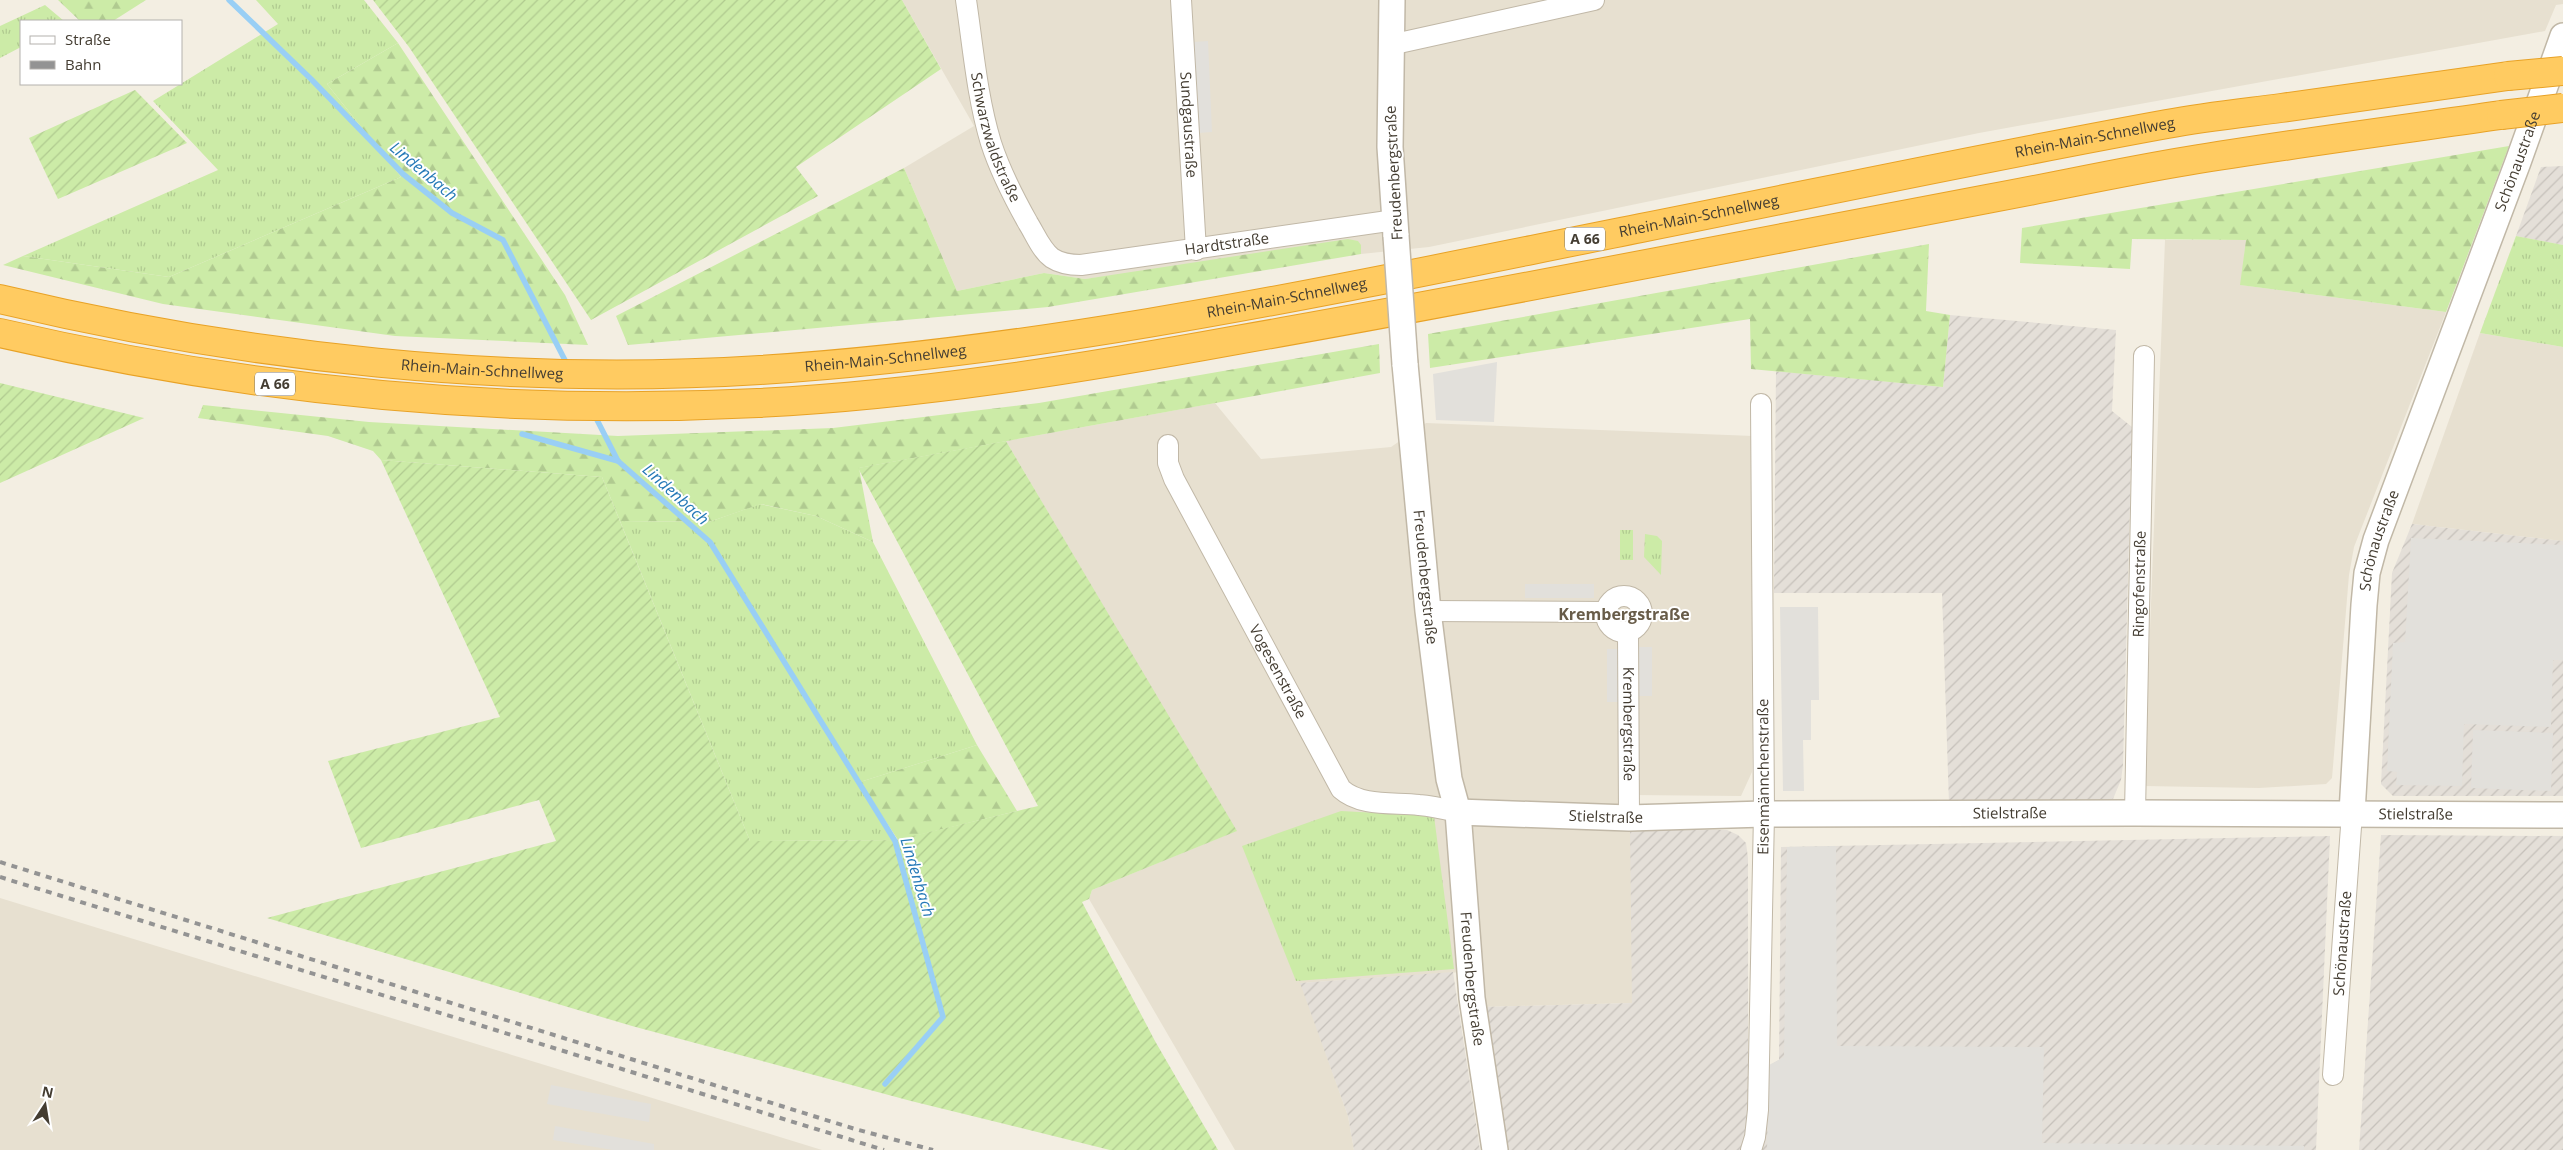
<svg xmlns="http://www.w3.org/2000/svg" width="2563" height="1150" font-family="'Open Sans',sans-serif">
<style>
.residential{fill:#e7e0d0}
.industrial{fill:url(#industrial-furrows)}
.grass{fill:url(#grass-tufts)}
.forest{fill:url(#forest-firs)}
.garden{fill:url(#garden-furrows)}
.parking{fill:#e2e0db}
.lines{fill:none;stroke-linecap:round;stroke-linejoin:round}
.stream{stroke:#99cff5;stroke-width:5.5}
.minor-casing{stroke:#c1b8a7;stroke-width:22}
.tertiary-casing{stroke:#c1b8a7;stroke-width:28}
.motorway-casing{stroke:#e8a226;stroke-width:30}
.minor{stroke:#fff;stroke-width:20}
.tertiary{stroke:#fff;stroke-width:25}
.motorway{stroke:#ffcb61;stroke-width:28}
.rail{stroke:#939393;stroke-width:4;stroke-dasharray:6 6;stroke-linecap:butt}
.tertiary-bridge-casing{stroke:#c1b8a7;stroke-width:28;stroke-linecap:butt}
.motorway-bridge-casing{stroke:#e8a226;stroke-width:30;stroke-linecap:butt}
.tertiary-bridge{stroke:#fff;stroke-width:25}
.motorway-bridge{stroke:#ffcb61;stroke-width:28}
.labels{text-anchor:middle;stroke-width:4;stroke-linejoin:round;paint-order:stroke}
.shield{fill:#fff;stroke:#7c7770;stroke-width:1}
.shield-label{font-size:14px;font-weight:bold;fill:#443d32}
.street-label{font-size:15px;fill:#443d32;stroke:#fff}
.water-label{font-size:16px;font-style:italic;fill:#2579b7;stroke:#fff}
.neighbourhood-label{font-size:16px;font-weight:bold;fill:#685c49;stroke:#fff}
</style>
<defs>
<pattern id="industrial-furrows" width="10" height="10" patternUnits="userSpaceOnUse" patternTransform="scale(1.25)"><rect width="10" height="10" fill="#e4dfd8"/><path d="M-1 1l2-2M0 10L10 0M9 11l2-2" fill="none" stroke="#c5c0ba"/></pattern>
<pattern id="grass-tufts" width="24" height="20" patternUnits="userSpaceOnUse" patternTransform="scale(1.25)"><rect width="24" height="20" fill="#cceba7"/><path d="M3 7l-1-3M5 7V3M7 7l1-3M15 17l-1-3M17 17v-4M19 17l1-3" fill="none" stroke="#b0ca90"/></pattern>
<pattern id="forest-firs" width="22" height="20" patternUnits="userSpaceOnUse" patternTransform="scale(1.25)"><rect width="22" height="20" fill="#cceba7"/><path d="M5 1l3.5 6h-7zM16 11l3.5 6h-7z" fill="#b0ca90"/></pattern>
<pattern id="garden-furrows" width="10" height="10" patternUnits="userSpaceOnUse" patternTransform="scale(1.25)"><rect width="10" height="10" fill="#cceba7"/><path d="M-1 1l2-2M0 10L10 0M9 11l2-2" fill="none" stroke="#b0ca90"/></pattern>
</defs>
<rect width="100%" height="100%" fill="#f3eee2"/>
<g class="residential">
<path d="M 902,0 L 2563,0 L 2563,4 L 2556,5 L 2545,31 L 1979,133 L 1429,247 L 1361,254 L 1361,245 L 1085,279 L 1044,273 L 957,291 L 904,168 L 974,126 Z"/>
<path d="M 2165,240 L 2246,240 L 2241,285 L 2446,312 L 2354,547 L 2349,575 L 2332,778 L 2326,784 L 2259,788 L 2144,786 Z"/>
<path d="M 2480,333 L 2563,347 L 2563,541 L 2412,524 Z"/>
<path d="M 1215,403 L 1261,459 L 1391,447 L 1426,423 L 1753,436 L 1752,772 L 1741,796 L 1632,795 L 1632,1003 L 1482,1007 L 1477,971 L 1301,983 L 1348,1116 L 1354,1150 L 1235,1150 L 1089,899 L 1092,890 L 1236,831 L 1006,441 Z"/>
<path d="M 0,898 L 822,1150 L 0,1150 Z"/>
</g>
<g class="industrial">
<path d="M 2563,166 L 2563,245 L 2516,236 L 2541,167 Z"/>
<path d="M 1950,315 L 2116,330 L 2112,411 L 2132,427 L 2123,765 L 2121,780 L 2113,799 L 2100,803 L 1949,804 L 1942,593 L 1774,593 L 1776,371 L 1943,387 Z"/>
<path d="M 2412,524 L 2563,541 L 2563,796 L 2393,796 L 2381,784 L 2392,573 Z"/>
<path d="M 1630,829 L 1727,830 L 1738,835 L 1746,843 L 1748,858 L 1748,1117 L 1744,1147 L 1742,1150 L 1506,1150 L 1482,1007 L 1632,1003 Z"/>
<path d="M 2381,835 L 2563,836 L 2563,1150 L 2359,1150 Z"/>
<path d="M 2330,836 L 2316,1150 L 1762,1150 L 1767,1067 L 1779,1060 L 1781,847 Z"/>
<path d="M 1453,972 L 1480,1150 L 1354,1150 L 1348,1116 L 1300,983 Z"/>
</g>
<g class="grass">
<path d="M 256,0 L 364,0 L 398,43 L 327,84 L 401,177 L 169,277 L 23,256 L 218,170 L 153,101 L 278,24 Z"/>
<path d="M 45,5 L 64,21 L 21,21 L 21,47 L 0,58 L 0,26 Z"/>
<path d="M 2516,236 L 2563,245 L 2563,347 L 2480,333 Z"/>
<path d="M 760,504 L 816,516 L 873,542 L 977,745 L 857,783 L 892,840 L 750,841 L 620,521 L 709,522 Z"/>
<rect x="1620" y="530" width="13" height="30"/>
<path d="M 1645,534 L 1657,536 L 1662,541 L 1661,575 L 1644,557 Z"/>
<path d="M 1341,811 L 1434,816 L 1454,969 L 1296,981 L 1242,846 Z"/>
</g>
<g class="forest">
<path d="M 58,0 L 146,0 L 113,21 L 80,21 Z"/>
<path d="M 398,43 L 565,295 L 588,345 L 395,336 L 163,304 L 3,265 L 23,256 L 169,277 L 401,177 L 327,84 Z"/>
<path d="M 2509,146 L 2446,312 L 2240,285 L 2246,240 L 2132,239 L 2130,269 L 2020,263 L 2022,228 Z"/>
<path d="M 904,168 L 957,291 L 1044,273 L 1085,279 L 1348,239 L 1358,241 L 1361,245 L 1361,254 L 1048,307 L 628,345 L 616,316 Z"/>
<path d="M 1929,244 L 1926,311 L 1950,315 L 1943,387 L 1751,369 L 1750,319 L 1430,368 L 1428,334 Z"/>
<path d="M 1379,344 L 1380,373 L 859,468 L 873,542 L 816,516 L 761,504 L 709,522 L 620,521 L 602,477 L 381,460 L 373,451 L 328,436 L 198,418 L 203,405 L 369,422 L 618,436 L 833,428 L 1039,403 Z"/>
<path d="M 977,745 L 1017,811 L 898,840 L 860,782 Z"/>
</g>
<g class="garden">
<path d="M 373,0 L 902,0 L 941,69 L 796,167 L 818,196 L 591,320 L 409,47 Z"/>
<path d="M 135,90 L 187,143 L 58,199 L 29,138 Z"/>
<path d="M 0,383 L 144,418 L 0,483 Z"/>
<path d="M 1006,441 L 1237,831 L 1092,890 L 1089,899 L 1082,902 L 1155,1041 L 1218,1150 L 1110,1150 L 911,1101 L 632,1026 L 267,918 L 556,841 L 539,800 L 361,848 L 328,761 L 500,717 L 381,460 L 602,477 L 750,841 L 896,840 L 1038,806 L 858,468 Z"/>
</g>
<g class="parking">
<path d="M 1208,41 L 1212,132 L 1198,133 L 1193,42 Z"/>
<path d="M 1497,362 L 1494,422 L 1436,420 L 1433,374 Z"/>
<path d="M 2411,538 L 2563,545 L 2563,660 L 2553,660 L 2551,727 L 2464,724 L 2462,786 L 2396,785 L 2397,772 L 2387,771 L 2393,643 L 2405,642 Z"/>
<rect x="1525" y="584" width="69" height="14"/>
<path d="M 1780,607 L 1818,607 L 1819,700 L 1811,700 L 1811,740 L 1803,740 L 1804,791 L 1783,791 Z"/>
<rect x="1637" y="647" width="15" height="49"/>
<rect x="1607" y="649" width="14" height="53"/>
<path d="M 2473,730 L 2553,733 L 2551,791 L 2471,788 Z"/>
<path d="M 1836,846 L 1837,1046 L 2044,1047 L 2042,1143 L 2304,1146 L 2304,1150 L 1767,1150 L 1769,1065 L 1784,1057 L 1787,847 Z"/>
<path d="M 551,1085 L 651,1104 L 649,1122 L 547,1104 Z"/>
<path d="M 555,1126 L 654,1144 L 654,1150 L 613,1150 L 553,1140 Z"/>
</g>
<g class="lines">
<g class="stream">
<path d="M 229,0 L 311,79 L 403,174 L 452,213 L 503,240 L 568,366"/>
<path d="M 594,414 L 618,461 L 710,542 L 895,841 L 943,1017 L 885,1084"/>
<path d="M 522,434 L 618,461"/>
</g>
<defs>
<g id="minor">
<path id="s1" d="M 966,0 C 973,47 977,97 991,143 C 1000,171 1014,198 1028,223 C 1035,234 1041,250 1052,258 C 1061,264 1071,265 1081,265 L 1395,220"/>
<path id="s2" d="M 1181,0 L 1196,250"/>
<path d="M 1390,45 L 1594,0"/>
<path id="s3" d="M 1168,445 L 1168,463 L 1174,479 L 1341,789 C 1361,807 1394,802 1419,805 C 1432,806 1445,809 1458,812"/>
<circle cx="1624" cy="614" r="18"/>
<path d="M 1428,611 L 1606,612"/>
<path id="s4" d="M 1628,632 L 1629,818"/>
<path id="s5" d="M 2135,813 L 2144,356"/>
<path id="s6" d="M 2333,1075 L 2352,813"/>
<path id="s7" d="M 1751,1150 L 1755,1137 L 1758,1110 L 1764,814 L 1761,404"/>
</g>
<g id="tertiary">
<path d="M 1392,0 L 1390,147 L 1396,236"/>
<path id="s8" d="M 1405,364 L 1428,611 L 1449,779 L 1458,812 L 1472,998 L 1495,1150"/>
<path id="s9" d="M 1458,812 L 1629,818 L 1764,814 L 2135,813 L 2563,815"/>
<path id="s10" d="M 2352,813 L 2364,605 L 2367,573 L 2376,540 L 2518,162 L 2563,36"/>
</g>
<g id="motorway">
<path id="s11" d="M 0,299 C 247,358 506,386 760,370 C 1057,351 1350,286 1641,228 C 1817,193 1991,156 2167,124 C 2205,117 2243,113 2281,108 C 2357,97 2433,86 2508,76"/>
<path d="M 0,333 C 250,391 501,416 758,403 C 919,395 1078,369 1237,340 C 1358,319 1478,296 1599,273 C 1728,248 1858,224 1987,199 C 2053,187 2120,172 2187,161 C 2291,144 2397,130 2501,115"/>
</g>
</defs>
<use href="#minor" class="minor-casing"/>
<use href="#tertiary" class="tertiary-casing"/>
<use href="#motorway" class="motorway-casing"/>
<use href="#minor" class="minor"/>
<use href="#tertiary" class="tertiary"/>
<use href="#motorway" class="motorway"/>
<g class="rail">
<path d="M 0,862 L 855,1129 L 933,1150"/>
<path d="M 0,877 L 884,1150"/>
</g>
<defs>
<path id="tertiary-bridge" d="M 1396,236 L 1405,364"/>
<g id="motorway-bridge">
<path d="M 2508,76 L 2563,71"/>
<path d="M 2501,115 L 2563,108"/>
</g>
</defs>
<use href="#tertiary-bridge" class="tertiary-bridge-casing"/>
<use href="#motorway-bridge" class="motorway-bridge-casing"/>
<use href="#tertiary-bridge" class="tertiary-bridge"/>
<use href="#motorway-bridge" class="motorway-bridge"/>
</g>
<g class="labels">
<g class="shield">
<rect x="1565" y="227.5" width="40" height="23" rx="4"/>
<rect x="255" y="372.5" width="40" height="23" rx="4"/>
</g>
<g class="shield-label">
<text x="1585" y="244">A 66</text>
<text x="275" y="389">A 66</text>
</g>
<g class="street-label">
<text dy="5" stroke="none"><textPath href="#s2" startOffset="125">Sundgaustraße</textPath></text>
<text dy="5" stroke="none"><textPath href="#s1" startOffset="141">Schwarzwaldstraße</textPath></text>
<text dy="5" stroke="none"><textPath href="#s11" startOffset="2122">Rhein-Main-Schnellweg</textPath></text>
<text dy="5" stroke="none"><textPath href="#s10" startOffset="679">Schönaustraße</textPath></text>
<text transform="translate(1394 173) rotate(-93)" y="5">Freudenbergstraße</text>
<text dy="5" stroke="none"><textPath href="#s11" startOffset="1718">Rhein-Main-Schnellweg</textPath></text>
<text dy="5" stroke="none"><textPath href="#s1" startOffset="454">Hardtstraße</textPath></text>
<text dy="5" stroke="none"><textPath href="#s11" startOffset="1298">Rhein-Main-Schnellweg</textPath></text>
<text dy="5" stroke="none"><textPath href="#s11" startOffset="892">Rhein-Main-Schnellweg</textPath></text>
<text dy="5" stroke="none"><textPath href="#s11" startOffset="488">Rhein-Main-Schnellweg</textPath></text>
<text dy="5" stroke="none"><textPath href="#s10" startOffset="275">Schönaustraße</textPath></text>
<text dy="5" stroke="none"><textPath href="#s8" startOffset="214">Freudenbergstraße</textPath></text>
<text dy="5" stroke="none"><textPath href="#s5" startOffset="229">Ringofenstraße</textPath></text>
<text dy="5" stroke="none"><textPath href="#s3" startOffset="254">Vogesenstraße</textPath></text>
<text dy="5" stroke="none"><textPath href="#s4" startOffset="92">Krembergstraße</textPath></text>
<text dy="5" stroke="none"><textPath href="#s7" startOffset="374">Eisenmännchenstraße</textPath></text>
<text dy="5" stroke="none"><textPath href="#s9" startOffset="958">Stielstraße</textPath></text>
<text dy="5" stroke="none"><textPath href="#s9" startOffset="552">Stielstraße</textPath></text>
<text dy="5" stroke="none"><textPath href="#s9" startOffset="148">Stielstraße</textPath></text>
<text dy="5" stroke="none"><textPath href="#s6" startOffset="132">Schönaustraße</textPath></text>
<text dy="5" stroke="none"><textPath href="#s8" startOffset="619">Freudenbergstraße</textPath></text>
</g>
<g class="water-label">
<text transform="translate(424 171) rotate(40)" y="6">Lindenbach</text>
<text transform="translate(676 494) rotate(42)" y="6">Lindenbach</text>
<text transform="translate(918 877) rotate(73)" y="6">Lindenbach</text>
</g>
<g class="neighbourhood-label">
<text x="1624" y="620">Krembergstraße</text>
</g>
</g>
<rect x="20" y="20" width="162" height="65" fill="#ffffff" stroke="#b4b1ad"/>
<rect x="30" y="36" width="25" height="8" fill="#ffffff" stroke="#b4b1ad"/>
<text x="65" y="45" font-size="15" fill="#443d32">Straße</text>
<rect x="30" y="61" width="25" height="8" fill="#939393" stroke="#b4b1ad"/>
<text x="65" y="70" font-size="15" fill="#443d32">Bahn</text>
<g transform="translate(45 1105) rotate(12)" stroke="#ffffff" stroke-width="4" paint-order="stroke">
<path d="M0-4L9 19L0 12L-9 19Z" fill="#443d32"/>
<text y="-8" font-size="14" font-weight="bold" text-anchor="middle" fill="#443d32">N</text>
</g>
</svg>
